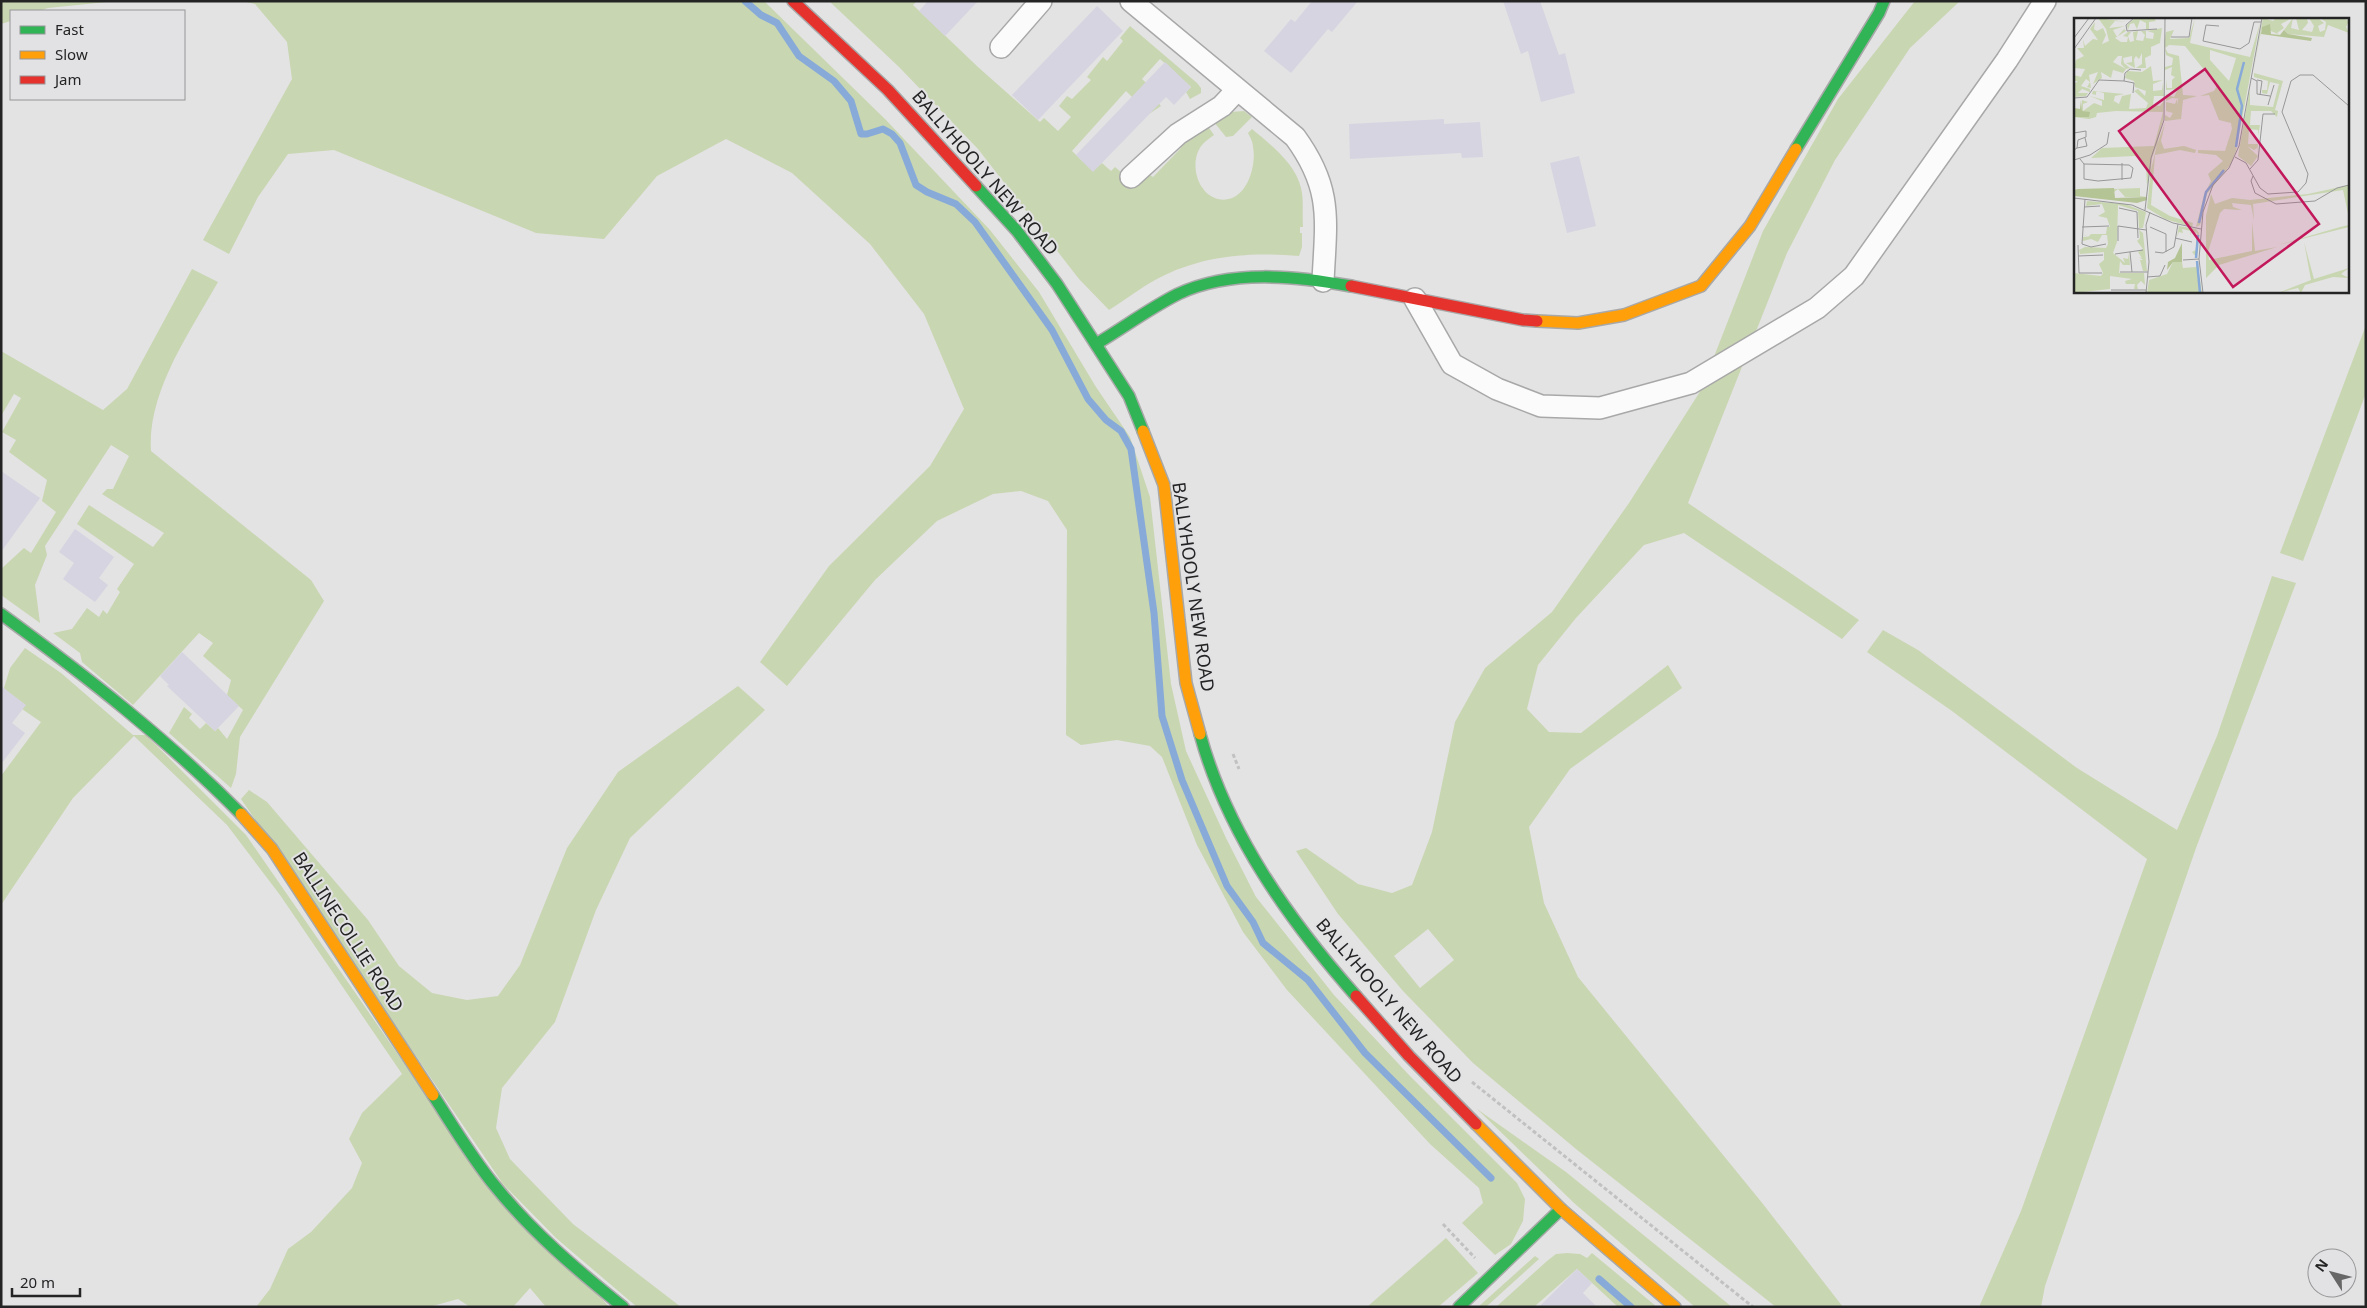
<svg xmlns="http://www.w3.org/2000/svg" width="2367" height="1308" font-family="'Noto Sans',sans-serif">
<style>
.green{fill:#c9d6b2;fill-rule:evenodd}
.lines{fill:none;stroke-linecap:round;stroke-linejoin:round}
.stream{stroke:#87aad8;stroke-width:7}
.building{fill:#d6d4e1}
.street-casing{stroke:#a8a8a8;stroke-width:24}
.fast-casing{stroke:#a8a8a8;stroke-width:14}
.slow-casing{stroke:#a8a8a8;stroke-width:14}
.jam-casing{stroke:#a8a8a8;stroke-width:14}
.path{stroke:#c1c1c2;stroke-width:3;stroke-dasharray:4 2.5;stroke-linecap:butt}
.street{stroke:#fbfbfb;stroke-width:21}
.fast{stroke:#30b455;stroke-width:11}
.slow{stroke:#ff9f0a;stroke-width:11}
.jam{stroke:#e5322d;stroke-width:11}
.labels{text-anchor:middle;stroke-width:4;stroke-linejoin:round;paint-order:stroke}
.street-label{font-size:18px;fill:#242425;stroke:#e2e2e4}
.inset-river{fill:none;stroke:#87aad8;stroke-width:2.5}
.inset-road{fill:none;stroke:#979797;stroke-width:1}
.view{fill:#c2185b;fill-opacity:0.15;stroke:#c2185b;stroke-width:2.5}
.inset-edge{fill:none;stroke:#242425;stroke-width:2.5}
</style>
<rect width="100%" height="100%" fill="#e3e3e3"/>
<g class="green">
<path d="M 1,1 L 117,1 L 48,8 L 39,11 L 11,11 L 11,21 L 1,24 Z"/>
<path d="M 242,1 L 764,1 L 886,120 L 990,230 L 1039,292 L 1096,387 L 1130,437 L 1150,497 L 1171,684 L 1186,751 L 1226,838 L 1256,897 L 1334,995 L 1410,1076 L 1517,1183 L 1525,1199 L 1523,1221 L 1511,1244 L 1495,1255 L 1462,1223 L 1483,1203 L 1479,1188 L 1430,1144 L 1287,990 L 1243,932 L 1197,845 L 1162,757 L 1150,746 L 1117,740 L 1081,745 L 1066,735 L 1067,530 L 1048,501 L 1021,491 L 993,494 L 937,521 L 875,580 L 787,686 L 760,662 L 829,566 L 930,466 L 964,409 L 924,314 L 870,244 L 792,173 L 726,139 L 657,176 L 604,239 L 536,233 L 334,150 L 288,154 L 258,197 L 229,254 L 203,240 L 292,79 L 287,42 L 255,4 Z"/>
<path d="M 829,1 L 917,1 L 913,5 L 978,67 L 1040,122 L 1044,118 L 1058,131 L 1071,117 L 1059,106 L 1067,96 L 1072,99 L 1091,80 L 1087,77 L 1103,57 L 1107,61 L 1123,41 L 1120,38 L 1130,26 L 1197,83 L 1201,88 L 1201,93 L 1190,99 L 1186,92 L 1191,87 L 1160,59 L 1142,79 L 1159,95 L 1155,99 L 1161,106 L 1149,114 L 1126,91 L 1072,151 L 1093,171 L 1102,163 L 1111,171 L 1115,167 L 1136,185 L 1147,173 L 1153,177 L 1181,148 L 1180,140 L 1207,125 L 1214,135 C 1210,138 1205,141 1202,145 C 1189,161 1196,193 1218,199 C 1245,205 1257,168 1253,147 C 1253,142 1250,137 1248,133 L 1252,129 C 1270,144 1296,164 1301,188 C 1304,200 1302,214 1303,227 L 1300,227 L 1300,233 L 1302,233 L 1302,247 L 1299,256 C 1250,252 1202,255 1157,279 C 1140,288 1125,300 1109,310 L 1079,279 L 978,149 L 899,67 Z"/>
<path d="M 1915,1 L 1960,1 L 1910,48 L 1835,160 L 1787,253 L 1688,503 L 1859,620 L 1842,639 L 1684,533 L 1644,545 L 1576,618 L 1538,665 L 1527,709 L 1549,732 L 1581,733 L 1668,665 L 1682,688 L 1570,769 L 1529,827 L 1544,903 L 1578,977 L 1763,1204 L 1843,1307 L 1776,1307 L 1576,1149 L 1473,1063 L 1403,991 L 1338,914 L 1296,851 L 1306,848 L 1358,884 L 1392,893 L 1412,885 L 1432,832 L 1455,722 L 1485,668 L 1552,612 L 1629,503 L 1701,390 L 1763,231 L 1838,99 ZM 1428,929 L 1454,960 L 1420,988 L 1394,956 Z"/>
<path d="M 1244,111 L 1252,117 L 1233,136 L 1226,137 L 1214,122 L 1231,112 Z"/>
<path d="M 192,269 L 218,282 C 190,332 147,392 151,451 L 311,580 L 324,601 L 240,737 L 236,774 L 231,788 L 169,733 L 184,707 L 192,714 L 189,718 L 200,729 L 206,723 L 215,731 L 218,728 L 227,739 L 243,710 L 227,695 L 231,680 L 203,656 L 213,643 L 199,633 L 133,705 L 82,662 L 80,653 L 53,633 L 72,629 L 87,608 L 99,617 L 103,610 L 107,614 L 120,592 L 117,589 L 134,564 L 77,524 L 89,505 L 153,547 L 164,533 L 102,494 L 107,489 L 113,489 L 129,456 L 111,445 L 45,546 L 47,555 L 35,585 L 40,623 L 1,595 L 1,569 L 24,548 L 31,553 L 56,512 L 42,501 L 47,480 L 9,452 L 16,440 L 2,432 L 21,398 L 14,394 L 1,416 L 1,351 L 103,410 L 127,389 Z"/>
<path d="M 2366,325 L 2366,393 L 2303,561 L 2280,553 Z"/>
<path d="M 2272,576 L 2296,583 L 2196,848 L 2045,1286 L 2041,1307 L 1979,1307 L 2021,1211 L 2147,859 L 1952,711 L 1867,652 L 1883,630 L 1918,650 L 2077,768 L 2177,830 L 2217,736 Z"/>
<path d="M 25,648 L 61,673 L 133,735 L 146,735 L 246,835 L 426,1095 L 609,1307 L 546,1307 L 530,1288 L 513,1307 L 470,1307 L 458,1299 L 429,1307 L 256,1307 L 270,1289 L 288,1249 L 311,1232 L 352,1188 L 362,1163 L 349,1139 L 362,1113 L 402,1074 L 280,895 L 227,825 L 134,736 L 73,798 L 1,905 L 1,776 L 41,722 L 22,709 L 4,688 L 10,668 Z"/>
<path d="M 738,686 L 765,710 L 630,838 L 596,910 L 555,1022 L 502,1088 L 496,1128 L 510,1159 L 573,1224 L 681,1307 L 637,1307 L 556,1238 L 503,1184 L 241,799 L 249,790 L 267,802 L 368,920 L 399,966 L 432,993 L 467,1000 L 498,996 L 520,965 L 567,848 L 618,772 Z"/>
<path d="M 1477,1109 L 1566,1172 L 1732,1307 L 1695,1307 L 1574,1203 Z"/>
<path d="M 1446,1238 L 1478,1273 L 1438,1307 L 1367,1307 Z"/>
<path d="M 1567,1253 L 1580,1254 L 1587,1258 L 1592,1253 L 1657,1307 L 1618,1307 L 1577,1269 L 1534,1307 L 1496,1307 L 1547,1261 L 1556,1254 Z"/>
<path d="M 1535,1256 L 1539,1259 L 1486,1307 L 1478,1307 Z"/>
</g>
<g class="lines">
<g class="stream">
<path d="M 745,1 L 761,15 L 777,23 L 799,56 L 834,81 L 851,101 L 861,134 L 867,134 L 883,129 L 892,134 L 900,143 L 916,185 L 927,192 L 956,204 L 975,222 L 1052,330 L 1088,399 L 1106,420 L 1121,431 L 1131,449 L 1154,613 L 1162,716 L 1182,780 L 1227,886 L 1253,922 L 1263,943 L 1308,980 L 1365,1053 L 1491,1178"/>
<path d="M 1599,1279 L 1631,1307"/>
</g>
</g>
<g class="building">
<path d="M 928,1 L 978,1 L 945,36 L 919,11 Z"/>
<path d="M 1312,1 L 1358,1 L 1332,32 L 1328,29 L 1291,73 L 1264,51 L 1291,19 L 1295,22 Z"/>
<path d="M 1503,1 L 1540,1 L 1559,55 L 1565,53 L 1575,93 L 1541,102 L 1528,51 L 1521,54 Z"/>
<path d="M 1097,6 L 1123,31 L 1038,120 L 1012,95 Z"/>
<path d="M 1165,62 L 1191,87 L 1174,105 L 1166,97 L 1093,172 L 1076,155 Z"/>
<path d="M 1444,119 L 1444,124 L 1480,122 L 1483,157 L 1462,158 L 1461,153 L 1350,159 L 1349,124 Z"/>
<path d="M 1579,156 L 1596,226 L 1567,233 L 1550,163 Z"/>
<path d="M 1,471 L 40,498 L 1,552 Z"/>
<path d="M 75,529 L 114,557 L 99,578 L 108,585 L 95,602 L 63,579 L 74,563 L 59,552 Z"/>
<path d="M 182,652 L 239,706 L 215,731 L 167,686 L 169,685 L 160,676 Z"/>
<path d="M 1,686 L 26,705 L 12,723 L 25,733 L 1,764 Z"/>
<path d="M 1577,1269 L 1592,1283 L 1583,1293 L 1597,1307 L 1539,1307 Z"/>
</g>
<g class="lines">
<defs>
<g id="street">
<path d="M 1131,1 L 1295,137 C 1333,189 1326,220 1323,281"/>
<path d="M 1001,47 L 1041,1"/>
<path d="M 1131,177 L 1178,134 L 1222,106 L 1237,90"/>
<path d="M 1415,299 L 1452,364 L 1497,389 L 1541,406 L 1600,408 L 1691,383 L 1817,308 L 1854,276 L 2007,60 L 2045,1"/>
</g>
<g id="fast">
<path d="M 1796,149 L 1879,13 L 1884,1"/>
<path d="M 976,186 L 1017,231 L 1057,284 L 1129,396 L 1143,431"/>
<path d="M 1096,344 C 1123,328 1150,308 1178,294 C 1231,269 1296,276 1351,286"/>
<path d="M 1,614 C 86,676 167,739 241,814"/>
<path d="M 1200,734 C 1227,833 1289,920 1356,996"/>
<path d="M 433,1095 C 453,1126 472,1158 495,1186 C 532,1232 577,1270 623,1307"/>
<path d="M 1459,1307 L 1561,1209"/>
</g>
<g id="slow">
<path d="M 1537,321 L 1578,323 L 1624,315 L 1701,286 L 1750,226 L 1796,149"/>
<path d="M 1143,431 L 1164,485 L 1186,683 L 1200,734"/>
<path d="M 241,814 L 272,849 L 433,1095"/>
<path d="M 1476,1124 L 1561,1209 L 1675,1307"/>
</g>
<g id="jam">
<path d="M 793,1 L 888,90 L 976,186"/>
<path d="M 1351,286 L 1523,320 L 1537,321"/>
<path d="M 1356,996 L 1409,1056 L 1476,1124"/>
</g>
</defs>
<use href="#street" class="street-casing"/>
<use href="#fast" class="fast-casing"/>
<use href="#slow" class="slow-casing"/>
<use href="#jam" class="jam-casing"/>
<g class="path">
<path d="M 1233,754 L 1239,769"/>
<path d="M 1472,1082 L 1753,1307"/>
<path d="M 1443,1224 L 1475,1258"/>
</g>
<use href="#street" class="street"/>
<use href="#fast" class="fast"/>
<use href="#slow" class="slow"/>
<use href="#jam" class="jam"/>
</g>
<g class="labels">
<g class="street-label">
<text transform="translate(985 173) rotate(49)" y="6">BALLYHOOLY NEW ROAD</text>
<text transform="translate(1193 587) rotate(82)" y="6">BALLYHOOLY NEW ROAD</text>
<text transform="translate(348 932) rotate(57)" y="6">BALLINECOLLIE ROAD</text>
<text transform="translate(1389 1001) rotate(49)" y="6">BALLYHOOLY NEW ROAD</text>
</g>
</g>
<g transform="translate(2074 18)">
<rect width="275" height="275" fill="#e3e3e3"/>
<path d="M 24,0 L 53,4 L 41,3 L 35,10 L 51,8 L 39,12 L 43,19 L 50,11 L 52,13 L 41,20 L 47,24 L 53,24 L 54,19 L 49,18 L 54,14 L 57,14 L 54,18 L 56,24 L 60,23 L 59,14 L 64,13 L 62,22 L 69,23 L 71,17 L 67,13 L 72,13 L 72,20 L 79,21 L 80,15 L 73,13 L 88,10 L 86,25 L 77,29 L 77,37 L 71,40 L 72,50 L 62,50 L 68,46 L 68,35 L 65,41 L 62,38 L 60,41 L 61,50 L 52,45 L 58,44 L 58,38 L 49,40 L 50,45 L 56,50 L 52,51 L 47,46 L 48,38 L 44,38 L 39,44 L 52,51 L 49,55 L 39,52 L 37,60 L 27,54 L 28,60 L 19,66 L 24,54 L 15,57 L 17,70 L 13,69 L 16,64 L 12,61 L 7,68 L 16,71 L 16,74 L 8,71 L 4,75 L 14,75 L 12,78 L 0,79 L 0,66 L 4,63 L 0,63 L 0,57 L 7,59 L 11,51 L 0,50 L 2,42 L 10,38 L 3,30 L 10,30 L 9,21 L 11,28 L 19,21 L 24,22 L 16,11 L 21,4 L 20,11 L 23,13 L 29,10 L 32,17 L 28,26 L 35,23 L 32,11 ZM 61,0 L 80,0 L 82,3 L 75,4 L 75,11 L 72,11 L 72,5 L 66,2 L 63,11 L 60,5 L 56,6 L 54,12 L 53,7 ZM 121,0 L 116,25 L 176,39 L 186,5 L 162,133 L 157,146 L 133,176 L 126,207 L 122,209 L 130,177 L 137,163 L 134,156 L 149,143 L 142,137 L 124,135 L 124,132 L 151,133 L 158,111 L 157,105 L 145,102 L 135,77 L 126,78 L 140,73 L 143,68 L 111,28 L 95,27 L 91,30 L 94,35 L 105,38 L 109,77 L 123,78 L 109,82 L 107,101 L 91,103 L 91,97 L 96,100 L 99,95 L 92,93 L 92,84 L 101,86 L 103,81 L 104,87 L 104,81 L 108,81 L 98,80 L 92,83 L 92,76 L 100,79 L 104,71 L 92,72 L 92,61 L 93,70 L 98,70 L 98,62 L 101,59 L 97,57 L 98,49 L 91,52 L 91,49 L 98,47 L 99,40 L 92,37 L 90,25 L 92,14 L 100,12 L 96,21 L 115,20 ZM 136,32 L 162,40 L 155,63 L 136,42 ZM 189,0 L 199,3 L 202,0 L 218,0 L 207,6 L 210,10 L 203,15 L 206,17 L 188,9 L 179,54 ZM 219,0 L 217,10 L 225,12 L 222,0 L 233,0 L 234,5 L 228,12 L 238,14 L 240,8 L 235,0 L 244,0 L 250,5 L 244,8 L 246,14 L 251,12 L 252,4 L 246,0 L 269,0 L 275,3 L 272,9 L 275,15 L 254,7 L 250,19 L 214,16 L 210,12 ZM 77,48 L 79,63 L 89,62 L 79,66 L 79,73 L 88,72 L 89,65 L 90,78 L 80,78 L 79,87 L 86,88 L 90,83 L 89,102 L 73,168 L 72,147 L 67,146 L 68,143 L 61,138 L 17,140 L 28,130 L 80,128 L 89,94 L 42,93 L 23,95 L 22,99 L 15,101 L 0,99 L 15,99 L 8,93 L 8,82 L 14,84 L 9,86 L 9,93 L 20,85 L 28,88 L 28,83 L 16,78 L 30,82 L 30,75 L 22,73 L 22,77 L 18,76 L 19,73 L 50,76 L 41,78 L 39,86 L 40,83 L 45,86 L 48,78 L 57,76 L 55,91 L 72,90 L 74,85 L 60,73 L 64,71 L 71,78 L 72,73 L 61,69 L 60,63 L 51,60 L 53,53 L 68,54 ZM 180,55 L 209,63 L 201,92 L 204,93 L 203,99 L 197,93 L 177,93 L 176,107 L 186,107 L 184,118 L 184,112 L 175,111 L 174,126 L 184,126 L 183,134 L 183,130 L 180,132 L 173,128 L 184,138 L 177,148 L 164,138 L 175,76 L 176,72 L 176,87 L 199,89 L 205,66 L 196,64 L 193,76 L 188,75 L 188,72 L 193,72 L 194,63 L 180,59 ZM 91,105 L 87,123 L 90,131 L 110,128 L 122,132 L 121,135 L 106,132 L 81,137 L 77,187 L 96,198 L 119,205 L 118,209 L 91,201 L 73,190 L 78,140 ZM 275,167 L 275,200 L 269,172 L 179,186 L 180,202 L 177,187 L 158,185 L 159,189 L 168,192 L 150,191 L 146,195 L 134,234 L 135,242 L 178,233 L 178,204 L 181,233 L 203,229 L 145,247 L 132,260 L 132,198 L 137,176 L 141,186 L 158,180 L 176,182 L 234,176 ZM 66,170 L 66,178 L 73,179 L 51,179 L 44,171 L 40,174 L 40,171 ZM 13,183 L 51,186 L 72,194 L 69,210 L 65,210 L 64,193 L 44,187 L 43,224 L 39,235 L 51,245 L 49,240 L 54,241 L 55,235 L 56,247 L 49,247 L 46,243 L 45,255 L 70,255 L 71,267 L 67,263 L 63,267 L 64,271 L 60,271 L 61,266 L 52,266 L 51,263 L 58,261 L 36,258 L 36,271 L 0,275 L 0,255 L 27,258 L 29,255 L 25,246 L 30,242 L 30,234 L 6,236 L 5,232 L 11,229 L 32,230 L 34,226 L 33,217 L 28,217 L 24,224 L 17,221 L 9,223 L 9,219 L 13,219 L 9,216 L 14,219 L 17,216 L 32,216 L 33,209 L 36,209 L 33,200 L 24,198 L 31,194 L 28,186 L 12,188 ZM 275,207 L 275,209 L 204,227 L 266,209 ZM 105,208 L 122,211 L 125,215 L 123,240 L 118,234 L 122,232 L 123,215 L 118,214 L 116,217 L 117,213 L 108,211 L 109,215 L 105,214 L 103,219 ZM 65,212 L 69,215 L 73,253 L 69,253 L 66,242 L 69,242 L 65,239 L 68,240 L 64,234 L 69,231 L 63,223 L 66,220 ZM 230,224 L 240,261 L 275,250 L 267,256 L 275,260 L 259,259 L 231,267 L 227,275 L 224,270 L 204,275 L 237,262 ZM 99,244 L 108,244 L 109,250 L 122,249 L 123,244 L 128,275 L 73,275 L 75,262 L 93,256 Z" fill="#c9d6b2" fill-rule="evenodd"/>
<path d="M 196,6 L 197,16 L 206,17 L 210,12 L 214,16 L 238,20 L 237,23 L 187,16 L 188,9 ZM 7,82 L 8,93 L 16,94 L 15,99 L 0,99 L 0,90 L 6,91 ZM 40,170 L 41,180 L 73,179 L 73,182 L 63,185 L 0,178 L 0,172 L 4,171 ZM 108,225 L 108,244 L 99,244 L 93,252 L 94,244 L 101,240 Z" fill="#b5c495"/>
<path class="inset-river" d="M 162,129 L 168,88 L 163,71 L 170,44M 125,205 L 132,174 L 150,152M 122,240 L 124,217M 123,243 L 126,275"/>
<path class="inset-road" d="M 60,0 L 52,7 L 53,13 L 83,11M 145,8 L 132,7 L 129,23 L 166,31 L 175,25 L 180,4 L 187,4M 97,19 L 115,19 L 118,0M 0,20 L 15,0M 0,31 L 22,0M 177,60 L 183,63 L 183,76 L 196,78M 183,62 L 188,63 L 186,77M 59,75 L 60,65 L 50,63 L 51,55 L 56,51 L 67,52M 0,80 L 13,79 L 25,62 L 50,63M 194,87 L 200,67M 0,115 L 12,113 L 12,119 L 4,122 L 3,130 L 0,132M 3,130 L 13,128 L 11,120M 161,139 L 172,145 L 186,170 L 194,176 L 224,174 L 232,165 L 234,156 L 208,94 L 217,63 L 226,57 L 239,57 L 275,88M 6,141 L 10,146 L 10,161 L 24,163 L 57,160 L 59,150 L 55,147 L 10,146M 0,142 L 16,137 L 33,126 L 35,114M 48,145 L 48,162M 176,151 L 184,142 L 189,96 L 201,96M 179,158 L 177,163 L 181,175 L 202,186 L 241,183 L 263,170 L 275,167M 0,180 L 58,187 L 99,205 L 127,211M 11,181 L 8,226 L 17,229 L 32,226M 10,189 L 26,188M 45,190 L 63,194 L 64,220M 71,192 L 77,140 L 90,102 L 91,0M 8,209 L 35,208M 76,209 L 92,216 L 92,234M 101,220 L 118,224M 44,223 L 44,208 L 72,212M 4,227 L 5,255 L 28,255M 56,234 L 58,254M 81,234 L 89,235 L 100,229 L 104,206M 41,236 L 69,232M 4,238 L 29,237M 109,242 L 125,241M 46,254 L 74,254M 73,259 L 86,258 L 91,247M 37,272 L 72,272M 72,275 L 75,244 L 72,207 L 76,194M 129,275 L 125,241 L 129,194 L 139,167 L 155,150 L 165,128 L 188,0"/>
<path class="view" d="M 131,51 L 245,206 L 159,269 L 45,113 Z"/>
<rect width="275" height="275" class="inset-edge"/>
</g>
<rect width="2367" height="1308" fill="none" stroke="#242425" stroke-width="5"/>
<rect x="10" y="10" width="175" height="90" fill="#e2e2e4" stroke="#969698"/>
<rect x="20" y="26" width="25" height="8" fill="#30b455" stroke="#969698"/>
<text x="55" y="35" font-size="15" fill="#242425">Fast</text>
<rect x="20" y="51" width="25" height="8" fill="#ff9f0a" stroke="#969698"/>
<text x="55" y="60" font-size="15" fill="#242425">Slow</text>
<rect x="20" y="76" width="25" height="8" fill="#e5322d" stroke="#969698"/>
<text x="55" y="85" font-size="15" fill="#242425">Jam</text>
<g transform="translate(2332 1273) rotate(306)"><circle r="24" fill="#e2e2e4" stroke="#969698"/>
<path d="M0-4L9 19L0 12L-9 19Z" fill="#676768"/>
<text y="-8" font-size="14" font-weight="bold" text-anchor="middle" fill="#242425">N</text>
</g>
<path d="M12 1288v8h68v-8" fill="none" stroke="#242425" stroke-width="2.5"/>
<text x="20" y="1288" font-size="15" fill="#242425" stroke="#e2e2e4" stroke-width="4" paint-order="stroke">20 m</text>
</svg>
